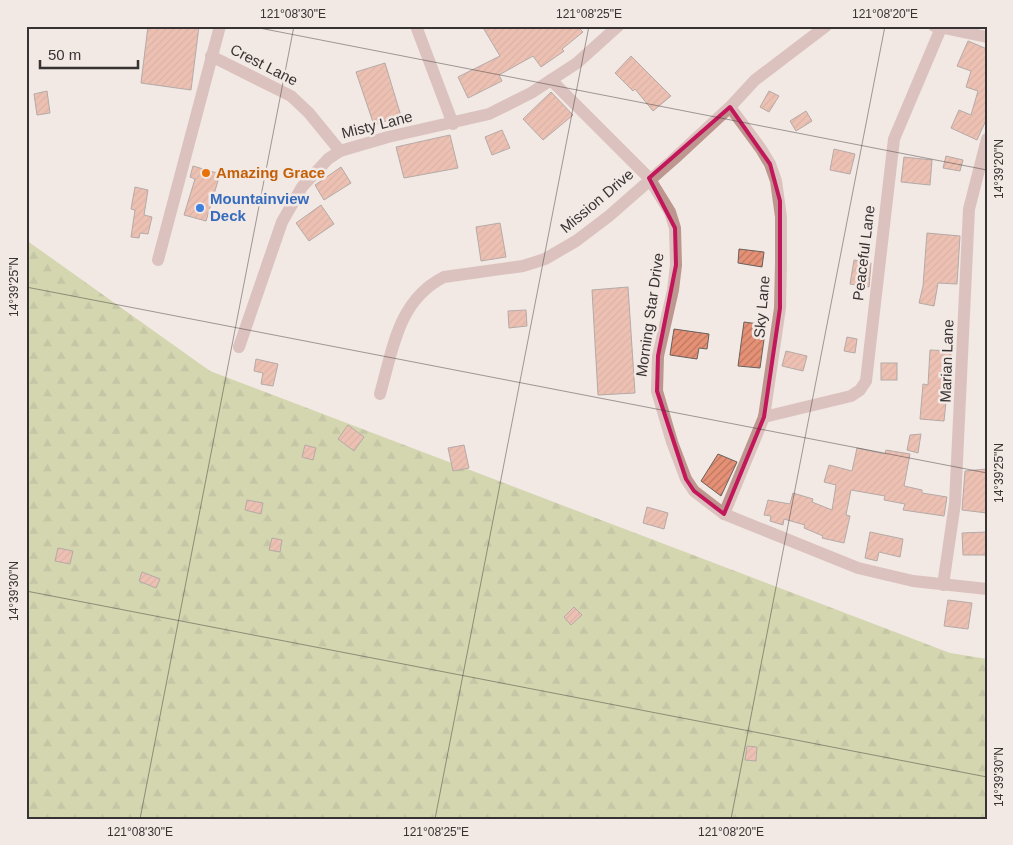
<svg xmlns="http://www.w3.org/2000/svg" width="1013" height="845" font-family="Arial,sans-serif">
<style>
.forest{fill:url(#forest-firs)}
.building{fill:url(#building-hatch);stroke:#69605d}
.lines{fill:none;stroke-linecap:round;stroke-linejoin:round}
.minor{stroke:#be9690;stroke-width:12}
.marked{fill:none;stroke:#c2185b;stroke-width:4;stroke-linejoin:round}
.ticks{fill:none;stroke:#373332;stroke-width:1;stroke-opacity:0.45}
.food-dot{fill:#e8710a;stroke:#f2e8e4;stroke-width:2}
.shop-dot{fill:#3f7fe0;stroke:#f2e8e4;stroke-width:2}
.labels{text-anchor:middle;stroke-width:5;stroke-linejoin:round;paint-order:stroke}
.street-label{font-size:15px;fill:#373332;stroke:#f2e8e4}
.food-label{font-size:15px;font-weight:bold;fill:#c56008;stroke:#f2e8e4;text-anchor:start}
.shop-label{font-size:15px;font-weight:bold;fill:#366cbe;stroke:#f2e8e4;text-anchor:start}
.neatline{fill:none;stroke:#373332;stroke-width:2}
.ticks-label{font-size:12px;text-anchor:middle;fill:#373332}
</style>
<defs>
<pattern id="forest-firs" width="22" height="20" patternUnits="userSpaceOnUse" patternTransform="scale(1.25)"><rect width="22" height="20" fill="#aec06e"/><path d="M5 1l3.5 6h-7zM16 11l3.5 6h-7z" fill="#8e9d5b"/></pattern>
<pattern id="building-hatch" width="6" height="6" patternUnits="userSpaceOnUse" patternTransform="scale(1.25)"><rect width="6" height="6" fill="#e69176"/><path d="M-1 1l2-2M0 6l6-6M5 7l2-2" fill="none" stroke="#bb7761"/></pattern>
</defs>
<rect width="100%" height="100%" fill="#f2e8e4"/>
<path class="forest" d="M 26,240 L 210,371 L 950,653 L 987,659 L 987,819 L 26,819 Z"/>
<g class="building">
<path d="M 148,26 L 199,26 L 191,90 L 141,83 Z"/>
<path d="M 482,26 L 577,26 L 583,32 L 562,49 L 564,51 L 541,67 L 533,56 L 499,75 L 502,81 L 468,98 L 458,77 L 500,56 Z"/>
<path d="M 968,41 L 987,49 L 987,118 L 977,140 L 951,128 L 959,110 L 971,115 L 978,91 L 966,87 L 971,71 L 957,66 Z"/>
<path d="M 631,56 L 671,96 L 653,111 L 635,89 L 633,91 L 615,73 Z"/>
<path d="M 385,63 L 401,116 L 374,125 L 356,72 Z"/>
<path d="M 47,91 L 50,113 L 37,115 L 34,94 Z"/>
<path d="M 769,91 L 779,96 L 769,112 L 760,107 Z"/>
<path d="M 551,92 L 573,115 L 543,140 L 523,119 Z"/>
<path d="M 806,111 L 812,121 L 796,131 L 790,121 Z"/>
<path d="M 502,130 L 510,148 L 492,155 L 485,137 Z"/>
<path d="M 450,135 L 458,168 L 404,178 L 396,147 Z"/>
<path d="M 834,149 L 855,154 L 850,174 L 830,170 Z"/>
<path d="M 946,156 L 963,160 L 960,171 L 943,168 Z"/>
<path d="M 904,157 L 932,160 L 930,185 L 901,182 Z"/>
<path d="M 193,166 L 220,174 L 206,221 L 184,215 L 195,179 L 190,177 Z"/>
<path d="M 341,167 L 351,183 L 324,200 L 315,185 Z"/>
<path d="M 135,187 L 148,190 L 144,215 L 152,217 L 148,234 L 140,233 L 139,238 L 131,237 L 135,210 L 131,209 Z"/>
<path d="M 321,205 L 334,224 L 309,241 L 296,223 Z"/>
<path d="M 500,223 L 506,257 L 481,261 L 476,227 Z"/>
<path d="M 927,233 L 960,236 L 957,284 L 938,283 L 934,306 L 919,303 L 923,286 Z"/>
<path d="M 739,249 L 764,252 L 762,267 L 738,263 Z"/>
<path d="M 854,260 L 871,263 L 869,287 L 850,284 Z"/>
<path d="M 628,287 L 635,393 L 598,395 L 592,290 Z"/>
<path d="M 526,310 L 527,326 L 509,328 L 508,311 Z"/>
<path d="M 744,322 L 766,325 L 760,368 L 738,366 Z"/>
<path d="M 674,329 L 709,334 L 707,349 L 699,348 L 697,359 L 670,355 Z"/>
<path d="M 847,337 L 857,339 L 855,353 L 844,351 Z"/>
<path d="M 930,350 L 951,351 L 950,378 L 943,378 L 942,402 L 946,402 L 944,421 L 920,419 L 923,384 L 928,385 Z"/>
<path d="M 786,351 L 807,356 L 803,371 L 782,366 Z"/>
<path d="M 256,359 L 278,364 L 273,386 L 261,384 L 263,373 L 254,371 Z"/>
<rect x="881" y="363" width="16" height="17"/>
<path d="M 348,425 L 364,437 L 354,451 L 338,439 Z"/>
<path d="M 921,434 L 918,453 L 907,450 L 910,435 Z"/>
<path d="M 305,445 L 316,448 L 313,460 L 302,457 Z"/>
<path d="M 464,445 L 469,468 L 453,471 L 448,448 Z"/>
<path d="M 857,448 L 885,454 L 886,450 L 910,454 L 904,486 L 922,490 L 922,493 L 947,497 L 944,516 L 903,510 L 905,504 L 884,500 L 885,496 L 851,490 L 846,515 L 850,516 L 844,543 L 822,538 L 823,536 L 804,528 L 805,525 L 784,519 L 783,525 L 770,521 L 771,516 L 764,515 L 768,500 L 790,504 L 793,493 L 813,499 L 812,502 L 832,510 L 836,485 L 824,482 L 829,465 L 852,471 Z"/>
<path d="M 718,454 L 737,462 L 721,496 L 701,481 Z"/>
<path d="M 987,469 L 987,513 L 962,510 L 965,471 Z"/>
<path d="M 247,500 L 263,503 L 261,514 L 245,510 Z"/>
<path d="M 647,507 L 668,513 L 664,529 L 643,523 Z"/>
<path d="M 870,532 L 903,539 L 900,557 L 879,552 L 877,561 L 865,558 Z"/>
<path d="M 987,532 L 987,555 L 963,555 L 962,533 Z"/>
<path d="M 272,538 L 282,540 L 280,552 L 269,550 Z"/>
<path d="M 58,548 L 73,551 L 70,564 L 55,561 Z"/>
<path d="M 142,572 L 160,579 L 156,588 L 139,581 Z"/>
<path d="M 948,600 L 972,603 L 968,629 L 944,626 Z"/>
<path d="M 574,607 L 582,615 L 571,625 L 564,617 Z"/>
<path d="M 747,746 L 757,747 L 756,761 L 745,760 Z"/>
</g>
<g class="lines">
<g class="minor">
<path d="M 416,26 L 453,124"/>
<path d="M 934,26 L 987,37"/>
<path d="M 211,56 L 291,96 L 309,113 L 340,151"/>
<path d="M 551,80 L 649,178 L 670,212 L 675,228 L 676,265 L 673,290 L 658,356 L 657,391 L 672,442 L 686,479 L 694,491 L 724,514 L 858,568 L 913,581 L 987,589"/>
<path d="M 158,260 L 220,26"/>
<path d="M 239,347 L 282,222 L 302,187 L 328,159 L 340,151 L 388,137 L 489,114 L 531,93 L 577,63 L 618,26"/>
<path d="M 380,394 C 393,349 398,300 444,277 L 523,266 L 545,259 L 576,241 L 609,216 L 674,159 L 730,107 L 755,80 L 826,26"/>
<path d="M 764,417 L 851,396 L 860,390 L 866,381 L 894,139 L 941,28"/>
<path d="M 724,514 L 764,417 L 780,308 L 781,263 L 781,217 L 776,181 L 770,164 L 761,149 L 730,107"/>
<path d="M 943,585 L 955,503 L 969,209 L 987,139"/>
</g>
</g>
<path d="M0 0H1013V845H0ZM 730,107 L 770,164 L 780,201 L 780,308 L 764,417 L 724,514 L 694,491 L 686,479 L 657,391 L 658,356 L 676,265 L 675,228 L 649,178 Z" fill="#f2e8e4" fill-opacity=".55" fill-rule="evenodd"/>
<path class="marked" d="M 730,107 L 770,164 L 780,201 L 780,308 L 764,417 L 724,514 L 694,491 L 686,479 L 657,391 L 658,356 L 676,265 L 675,228 L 649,178 Z"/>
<path class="ticks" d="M 249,26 L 987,170M 26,287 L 987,473M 26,591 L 987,777M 140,819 L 294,26M 435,819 L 589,26M 731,819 L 885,26"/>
<circle class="food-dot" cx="206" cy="173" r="5"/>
<circle class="shop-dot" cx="200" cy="208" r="5"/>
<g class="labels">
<g class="street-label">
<text transform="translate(264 65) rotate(27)" y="5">Crest Lane</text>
<text transform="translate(377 125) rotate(-14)" y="5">Misty Lane</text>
<text transform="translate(597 201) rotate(-40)" y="5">Mission Drive</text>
<text transform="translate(864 253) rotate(-83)" y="5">Peaceful Lane</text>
<text transform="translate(762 307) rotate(-85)" y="5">Sky Lane</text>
<text transform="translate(650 315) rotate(-82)" y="5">Morning Star Drive</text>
<text transform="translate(947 361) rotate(-88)" y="5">Marian Lane</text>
</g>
<g class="food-label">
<text x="216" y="178">Amazing Grace</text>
</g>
<g class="shop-label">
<text x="210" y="204">Mountainview<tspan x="210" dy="17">Deck</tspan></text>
</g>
</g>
<rect width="1013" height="845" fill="none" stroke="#f2e8e4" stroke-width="55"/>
<path d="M40 60v8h98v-8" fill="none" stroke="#373332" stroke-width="2.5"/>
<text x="48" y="60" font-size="15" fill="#373332" stroke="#f2e8e4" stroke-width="4" paint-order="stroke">50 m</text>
<rect x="28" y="28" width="958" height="790" class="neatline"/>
<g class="ticks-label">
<text x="293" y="18">121°08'30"E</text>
<text x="589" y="18">121°08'25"E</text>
<text x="885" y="18">121°08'20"E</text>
<text transform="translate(999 169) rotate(-90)" y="4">14°39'20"N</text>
<text transform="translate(14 287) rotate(-90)" y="4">14°39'25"N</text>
<text transform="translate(999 473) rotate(-90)" y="4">14°39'25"N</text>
<text transform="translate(14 591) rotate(-90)" y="4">14°39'30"N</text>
<text transform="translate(999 777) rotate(-90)" y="4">14°39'30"N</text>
<text x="140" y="836">121°08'30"E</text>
<text x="436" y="836">121°08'25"E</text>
<text x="731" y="836">121°08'20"E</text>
</g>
</svg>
